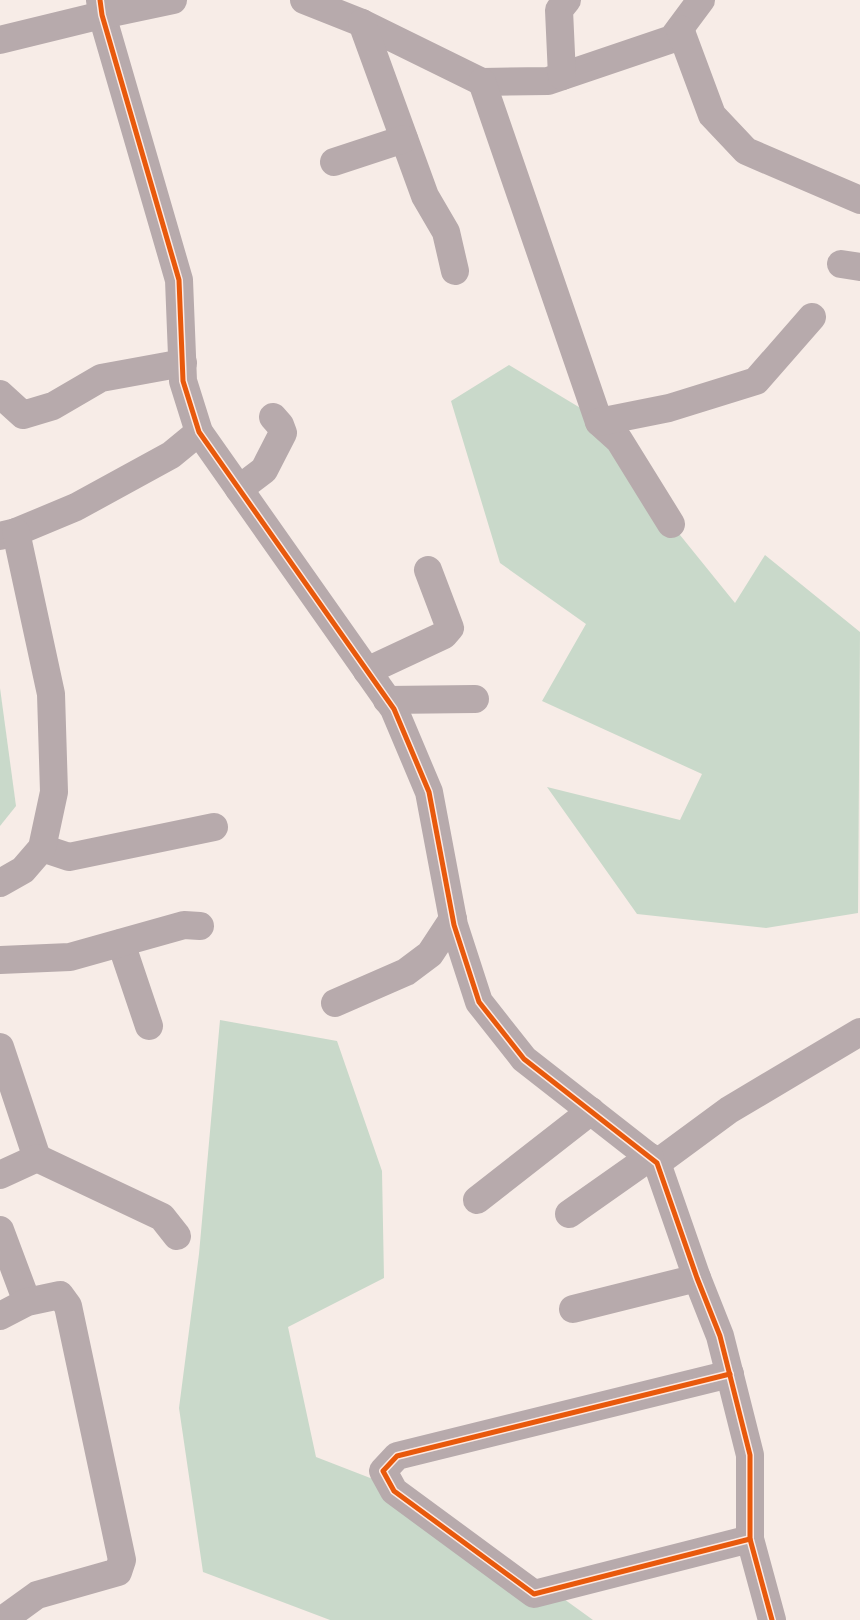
<svg xmlns="http://www.w3.org/2000/svg" width="860" height="1620" font-family="Jost,sans-serif">
<style>
.green{fill:#c9d9ca}
.lines{fill:none;stroke-linecap:round;stroke-linejoin:round}
.minor{stroke:#b7aaac;stroke-width:28}
.cycleway-casing{stroke:#fde9e1;stroke-width:8}
.cycleway{stroke:#e8590c;stroke-width:5}
</style>
<rect width="100%" height="100%" fill="#f7ece7"/>
<g class="green">
<path d="M 509,365 L 617,430 L 663,514 L 735,603 L 765,555 L 860,632 L 858,913 L 766,928 L 637,914 L 547,787 L 680,820 L 702,774 L 542,701 L 586,624 L 500,563 L 451,401 Z"/>
<path d="M 0,688 L 16,806 L 0,826 Z"/>
<path d="M 220,1020 L 337,1041 L 382,1171 L 384,1278 L 288,1327 L 316,1457 L 427,1500 L 593,1620 L 330,1620 L 203,1572 L 179,1408 L 199,1254 Z"/>
</g>
<g class="lines">
<g class="minor">
<path d="M 100,0 L 102,15 L 179,280 L 183,381 L 199,432 L 394,709 L 429,792 L 454,925 L 479,1002 L 524,1059 L 657,1163 L 697,1278 L 720,1336 L 750,1455 L 750,1539 L 772,1620"/>
<path d="M 304,0 L 362,23 L 482,82 L 548,81 L 672,39 L 701,0"/>
<path d="M 362,23 L 425,196 L 446,232 L 455,271"/>
<path d="M 680,29 L 712,115 L 746,151 L 860,200"/>
<path d="M 0,40 L 102,15 L 173,0"/>
<path d="M 562,76 L 559,10 L 567,0"/>
<path d="M 482,82 L 599,422 L 619,440 L 671,524"/>
<path d="M 334,162 L 404,139"/>
<path d="M 841,264 L 860,267"/>
<path d="M 0,394 L 23,415 L 53,406 L 101,378 L 183,363"/>
<path d="M 599,422 L 669,408 L 756,381 L 812,317"/>
<path d="M 239,489 L 264,470 L 283,433 L 280,425 L 273,417"/>
<path d="M 0,536 L 16,532 L 76,507 L 171,455 L 199,432"/>
<path d="M 367,671 L 444,635 L 450,628 L 428,570"/>
<path d="M 387,700 L 475,699"/>
<path d="M 42,848 L 69,857 L 214,827"/>
<path d="M 0,883 L 23,870 L 42,848 L 54,792 L 51,694 L 16,532"/>
<path d="M 121,943 L 149,1026"/>
<path d="M 0,960 L 70,957 L 184,925 L 200,926"/>
<path d="M 335,1003 L 406,972 L 430,954 L 453,919"/>
<path d="M 0,1047 L 37,1158"/>
<path d="M 657,1163 L 729,1110 L 860,1032"/>
<path d="M 0,1175 L 37,1158 L 162,1217 L 177,1236"/>
<path d="M 477,1200 L 591,1111"/>
<path d="M 569,1214 L 650,1157"/>
<path d="M 0,1230 L 27,1302"/>
<path d="M 573,1309 L 697,1278"/>
<path d="M 0,1316 L 27,1302 L 60,1295 L 68,1306 L 122,1560 L 118,1572 L 37,1595 L 8,1616"/>
<path d="M 730,1374 L 397,1456 L 383,1471 L 394,1491 L 534,1594 L 750,1539"/>
</g>
<defs>
<g id="cycleway">
<path d="M 100,0 L 102,15 L 179,280 L 183,381 L 199,432 L 394,709 L 429,792 L 454,925 L 479,1002 L 524,1059 L 657,1163 L 697,1278 L 720,1336 L 750,1455 L 750,1539 L 772,1620"/>
<path d="M 730,1374 L 397,1456 L 383,1471 L 394,1491 L 534,1594 L 750,1539"/>
</g>
</defs>
<use href="#cycleway" class="cycleway-casing"/>
<use href="#cycleway" class="cycleway"/>
</g>
</svg>
